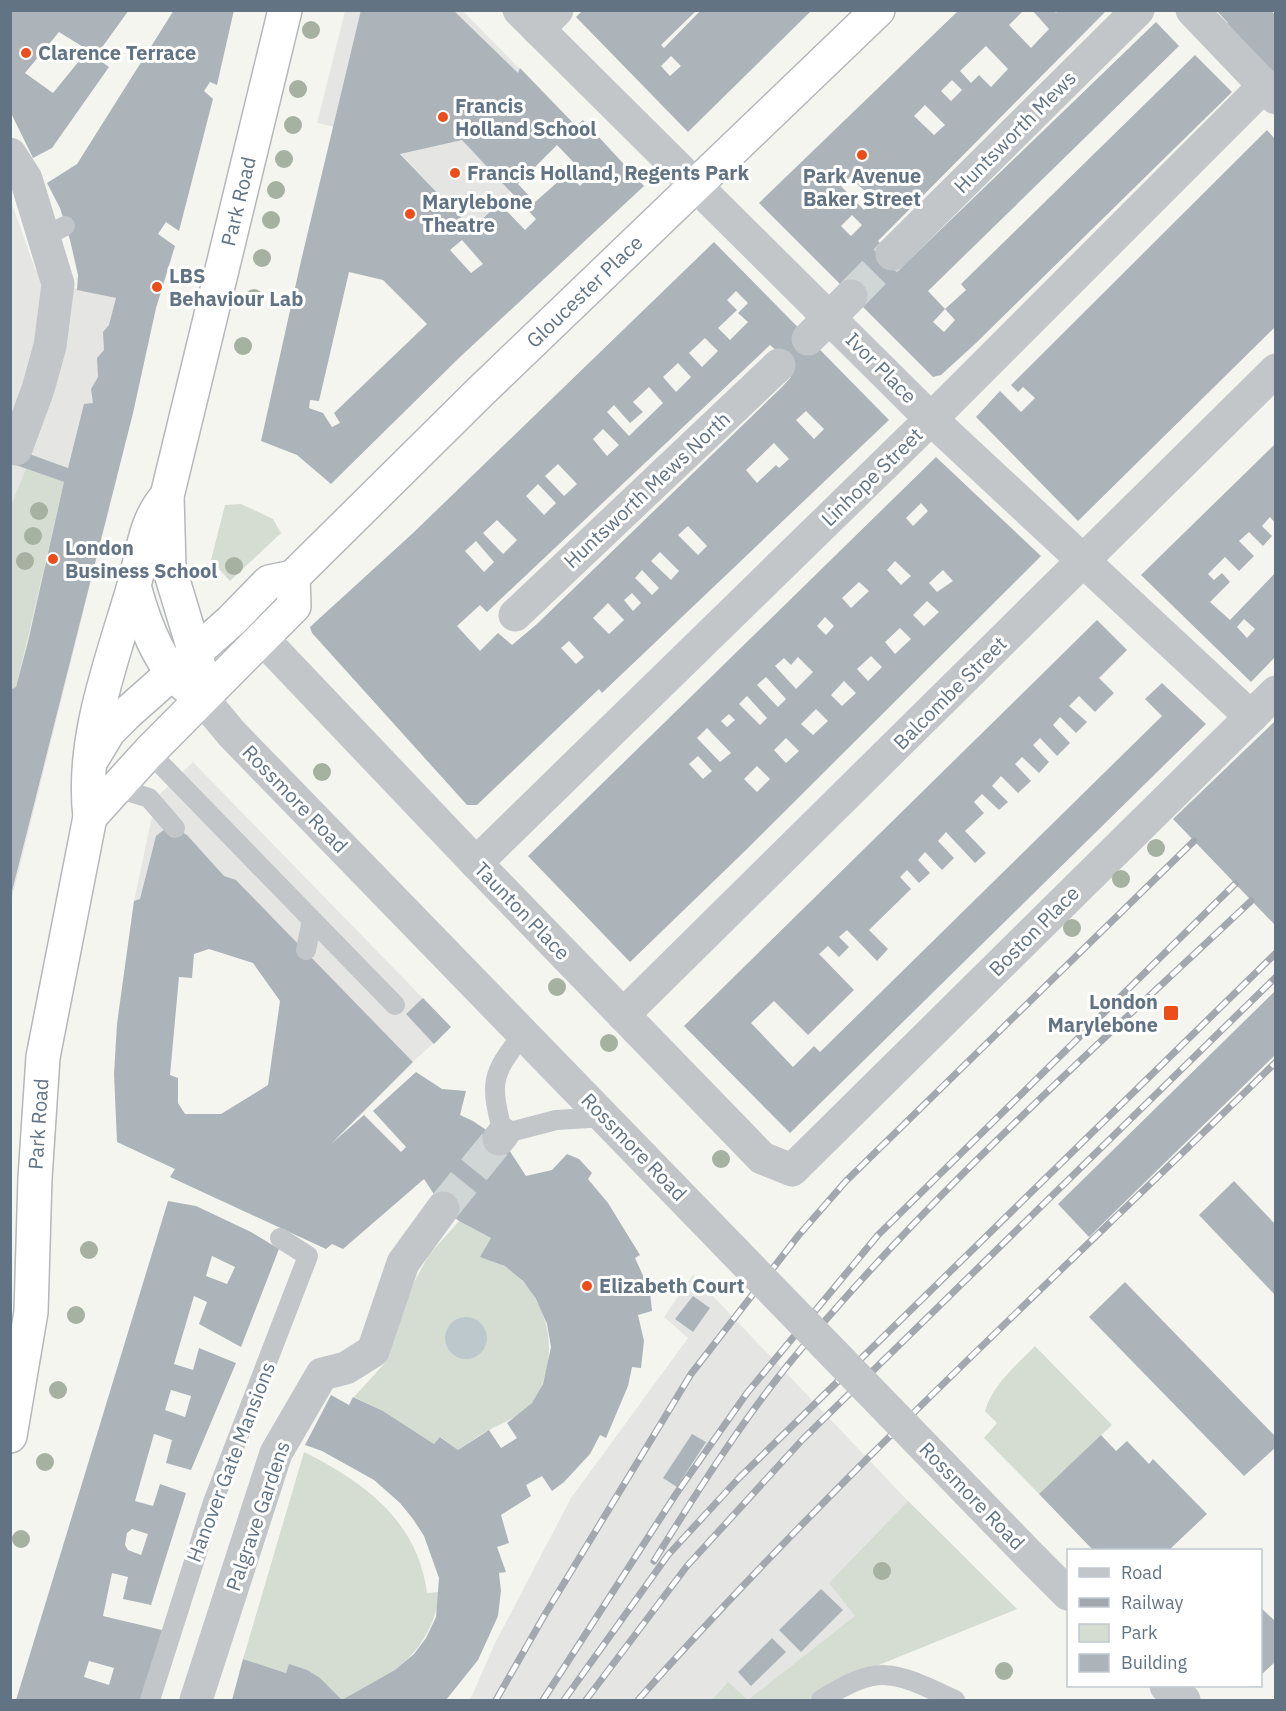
<svg xmlns="http://www.w3.org/2000/svg" width="1286" height="1711" font-family="'IBM Plex Sans',sans-serif">
<style>
.built{fill:#e5e6e4}
.green{fill:#d5dcd1}
.water{fill:#bdc8cd}
.building{fill:#acb4b9;fill-rule:evenodd}
.lines{fill:none;stroke-linecap:round;stroke-linejoin:round}
.minor-tunnel{stroke:#d0d5d5;stroke-width:33;stroke-dasharray:33 16;stroke-linecap:butt}
.trunk-casing{stroke:#b4b8bb;stroke-width:36}
.service{stroke:#c2c6c9;stroke-width:20}
.minor{stroke:#c2c6c9;stroke-width:33}
.tertiary{stroke:#c2c6c9;stroke-width:33}
.trunk{stroke:#fff;stroke-width:33}
.rail-casing{stroke:#a2a8ae;stroke-width:7}
.rail{stroke:#fff;stroke-width:4.5;stroke-dasharray:14;stroke-linecap:butt}
.tertiary-bridge{stroke:#c2c6c9;stroke-width:33}
.tree{fill:#a6b1a1}
.poi-dot{fill:#ed4d18;stroke:#fff;stroke-width:2}
.labels{text-anchor:middle;stroke-width:6;stroke-linejoin:round;paint-order:stroke}
.poi-label{font-size:20px;font-weight:bold;fill:#627484;stroke:#fff;text-anchor:start}
.street-label{font-size:20px;fill:#627484;stroke:#fff}
</style>
<rect width="100%" height="100%" fill="#f5f5f0"/>
<g class="built">
<path d="M 345,11 L 463,11 L 576,126 L 583,120 L 644,186 L 617,209 L 557,145 L 472,229 L 386,138 L 317,123 Z"/>
<path d="M 11,201 L 35,269 L 58,284 L 156,308 L 133,413 L 11,902 Z"/>
<path d="M 193,762 L 451,1027 L 413,1062 L 236,880 L 117,1024 L 134,901 L 156,798 Z"/>
<path d="M 693,1275 L 908,1501 L 1017,1609 L 839,1681 L 810,1700 L 470,1700 L 495,1643 L 571,1498 L 688,1338 L 664,1317 Z"/>
</g>
<g class="green">
<path d="M 26,469 L 64,482 L 16,687 L 10,690 L 10,508 Z"/>
<path d="M 241,504 L 273,519 L 281,533 L 230,581 L 211,560 L 225,505 Z"/>
<path d="M 459,1221 L 491,1238 L 481,1257 C 489,1260 499,1262 506,1267 C 538,1289 555,1329 547,1367 C 544,1379 541,1394 531,1404 C 519,1417 504,1422 489,1430 C 478,1435 468,1444 458,1450 L 441,1437 L 434,1444 L 383,1411 L 354,1397 L 384,1364 L 413,1284 L 429,1255 Z"/>
<path d="M 1035,1346 L 1112,1425 L 1039,1494 L 984,1438 L 997,1423 L 985,1411 C 993,1384 1016,1366 1035,1346 Z"/>
<path d="M 304,1452 C 364,1482 418,1521 427,1593 L 440,1592 C 432,1650 394,1677 342,1700 C 325,1683 312,1672 289,1665 L 286,1673 L 243,1659 Z"/>
<path d="M 908,1501 L 1017,1609 L 839,1681 L 808,1700 L 748,1700 L 855,1616 L 829,1583 Z"/>
<path d="M 728,1682 L 748,1700 L 712,1700 Z"/>
</g>
<circle class="water" cx="466" cy="1338" r="21"/>
<g class="building">
<path d="M 10,10 L 129,10 L 95,57 L 109,67 L 52,148 L 33,158 L 10,111 ZM 59,32 L 88,50 L 53,93 L 25,73 Z"/>
<path d="M 174,10 L 234,10 L 217,85 L 210,82 L 204,91 L 213,99 L 179,231 L 166,222 L 158,234 L 175,246 L 156,308 L 133,413 L 10,899 L 10,690 L 16,687 L 28,642 L 64,482 L 10,463 L 10,447 L 68,468 L 84,404 L 93,403 L 91,389 L 98,377 L 97,358 L 104,350 L 103,332 L 109,325 L 116,298 L 77,290 L 78,275 L 70,240 L 60,208 L 47,183 L 77,164 Z"/>
<path d="M 361,10 L 453,10 L 518,73 L 520,68 L 576,126 L 583,120 L 644,186 L 459,358 L 331,484 L 297,455 L 261,441 L 301,261 ZM 462,140 L 536,219 L 525,230 L 499,203 L 472,229 L 400,154 ZM 557,145 L 588,177 L 580,186 L 568,173 L 535,202 L 518,184 ZM 462,240 L 483,264 L 471,273 L 450,250 ZM 349,272 L 383,280 L 427,324 L 334,413 L 340,423 L 332,427 L 323,413 L 309,408 L 310,400 L 319,401 Z"/>
<path d="M 583,10 L 697,10 L 661,45 L 664,48 L 701,10 L 812,10 L 688,132 L 576,17 ZM 671,56 L 681,66 L 670,76 L 661,66 Z"/>
<path d="M 959,10 L 1024,10 L 1009,25 L 1031,48 L 1049,29 L 1032,10 L 1054,10 L 1056,13 L 1058,10 L 1107,10 L 878,241 L 903,266 L 1156,22 L 1179,46 L 928,291 L 945,309 L 933,322 L 944,332 L 955,320 L 945,309 L 966,290 L 961,284 L 1195,55 L 1232,92 L 976,343 L 941,375 L 933,377 L 759,203 ZM 986,46 L 1008,69 L 991,87 L 979,75 L 971,83 L 960,71 ZM 952,80 L 962,90 L 951,101 L 941,91 ZM 925,105 L 945,125 L 934,135 L 914,116 ZM 850,177 L 874,200 L 864,210 L 841,186 ZM 852,215 L 862,225 L 851,236 L 841,226 Z"/>
<path d="M 1216,10 L 1271,10 L 1275,15 L 1275,74 L 1221,29 L 1228,23 Z"/>
<path d="M 1267,130 L 1275,139 L 1275,327 L 1078,521 L 976,417 L 1000,391 L 1021,412 L 1035,398 L 1023,387 L 1018,392 L 1011,385 Z"/>
<path d="M 714,242 L 889,420 L 602,693 L 599,689 L 477,805 L 467,805 L 312,633 L 310,627 L 413,533 ZM 736,291 L 748,303 L 738,313 L 748,322 L 730,340 L 718,328 L 737,310 L 727,300 ZM 705,338 L 718,351 L 702,367 L 689,353 ZM 770,345 L 780,354 L 774,361 L 791,377 L 782,387 L 537,624 L 512,645 L 498,633 L 480,651 L 457,626 L 480,605 L 487,612 ZM 678,363 L 691,377 L 676,392 L 663,377 ZM 649,387 L 663,403 L 629,436 L 607,412 L 614,405 L 630,423 L 643,412 L 633,402 ZM 806,411 L 824,429 L 814,439 L 796,420 ZM 603,429 L 619,445 L 607,456 L 593,439 ZM 774,443 L 789,459 L 779,468 L 776,465 L 757,483 L 746,470 ZM 558,464 L 577,484 L 564,496 L 545,476 ZM 538,484 L 556,503 L 544,515 L 526,496 ZM 497,520 L 517,540 L 503,554 L 483,533 ZM 688,526 L 707,546 L 698,555 L 678,535 ZM 476,541 L 494,562 L 484,572 L 465,551 ZM 660,552 L 679,571 L 671,580 L 651,561 ZM 642,570 L 659,588 L 652,595 L 635,578 ZM 632,593 L 641,603 L 633,611 L 624,600 ZM 608,603 L 624,620 L 609,634 L 593,618 ZM 569,641 L 584,657 L 576,664 L 561,648 Z"/>
<path d="M 1275,444 L 1275,523 L 1270,517 L 1262,526 L 1272,536 L 1263,546 L 1249,532 L 1239,541 L 1254,556 L 1239,571 L 1225,557 L 1208,574 L 1214,580 L 1222,573 L 1230,582 L 1210,602 L 1230,620 L 1275,573 L 1275,657 L 1251,682 L 1141,575 ZM 1244,619 L 1255,629 L 1247,638 L 1237,627 Z"/>
<path d="M 936,457 L 1041,556 L 746,850 L 630,962 L 528,856 ZM 921,503 L 928,511 L 913,526 L 906,518 ZM 895,561 L 911,576 L 901,585 L 887,570 ZM 943,570 L 953,581 L 937,592 L 929,583 ZM 859,582 L 869,591 L 851,608 L 842,598 ZM 927,601 L 939,612 L 924,626 L 913,615 ZM 825,617 L 834,626 L 826,635 L 817,626 ZM 900,628 L 911,639 L 895,654 L 885,642 ZM 871,656 L 882,667 L 868,681 L 857,669 ZM 798,657 L 813,672 L 796,689 L 775,666 L 784,658 L 791,665 ZM 766,677 L 786,699 L 778,707 L 757,685 ZM 844,681 L 856,693 L 842,706 L 831,695 ZM 747,696 L 767,718 L 760,725 L 739,704 ZM 816,709 L 828,721 L 813,735 L 801,724 ZM 729,714 L 735,720 L 727,727 L 721,721 ZM 707,728 L 731,753 L 720,762 L 697,738 ZM 786,738 L 799,751 L 786,763 L 774,750 ZM 698,756 L 712,771 L 703,779 L 689,764 ZM 757,766 L 770,779 L 757,792 L 744,779 Z"/>
<path d="M 1097,620 L 1127,650 L 1099,678 L 1114,693 L 1095,712 L 1079,696 L 1069,706 L 1087,722 L 1076,733 L 1060,717 L 1053,725 L 1070,743 L 1057,756 L 1040,738 L 1033,745 L 1049,762 L 1039,773 L 1022,757 L 1015,764 L 1031,781 L 1018,793 L 1001,776 L 992,786 L 1008,802 L 999,810 L 982,794 L 974,802 L 984,813 L 965,831 L 986,853 L 975,863 L 946,832 L 938,841 L 954,858 L 942,870 L 925,852 L 918,860 L 930,873 L 919,883 L 907,870 L 900,877 L 911,889 L 869,930 L 888,949 L 877,961 L 847,930 L 839,937 L 849,947 L 839,957 L 828,946 L 819,954 L 854,990 L 808,1035 L 774,1001 L 751,1023 L 793,1067 L 814,1046 L 820,1052 L 1162,716 L 1145,699 L 1162,683 L 1206,724 L 790,1133 L 684,1026 Z"/>
<path d="M 1275,721 L 1275,925 L 1173,819 Z"/>
<path d="M 175,828 L 187,835 L 224,876 L 236,880 L 413,1062 L 331,1144 L 364,1115 L 401,1152 L 406,1147 L 373,1111 L 416,1072 L 442,1089 L 466,1091 L 460,1115 L 473,1121 L 504,1142 L 526,1176 L 552,1170 L 567,1154 L 579,1159 L 592,1173 L 588,1179 L 608,1203 L 640,1255 L 635,1258 L 650,1291 L 652,1311 L 638,1315 L 644,1341 L 641,1368 L 632,1367 L 628,1386 L 606,1438 L 600,1435 L 590,1454 L 564,1482 L 552,1491 L 542,1476 L 526,1485 L 531,1496 L 501,1515 L 509,1543 L 497,1547 L 506,1572 L 499,1573 L 501,1591 L 498,1616 L 478,1660 L 446,1700 L 232,1700 L 243,1659 L 286,1673 L 289,1664 L 307,1670 L 320,1678 L 342,1700 L 395,1670 L 414,1654 L 426,1638 L 436,1617 L 439,1578 L 424,1536 L 413,1519 L 400,1503 L 374,1480 L 322,1451 L 305,1445 L 331,1395 L 349,1405 L 353,1397 L 383,1411 L 434,1444 L 440,1437 L 458,1450 L 489,1430 L 501,1448 L 517,1438 L 507,1423 L 532,1403 L 543,1384 L 551,1347 L 547,1324 L 536,1299 L 523,1281 L 505,1266 L 480,1257 L 491,1238 L 459,1221 L 443,1208 L 424,1179 L 343,1249 L 332,1244 L 326,1249 L 170,1177 L 175,1169 L 117,1142 L 114,1074 L 117,1024 L 134,901 L 140,899 L 156,836 L 165,829 ZM 209,949 L 253,963 L 280,1001 L 268,1085 L 221,1114 L 185,1114 L 178,1103 L 178,1078 L 170,1075 L 179,977 L 192,978 L 194,954 Z"/>
<path d="M 1275,991 L 1275,1055 L 1089,1237 L 1058,1204 Z"/>
<path d="M 423,998 L 451,1027 L 434,1044 L 406,1014 Z"/>
<path d="M 1234,1181 L 1275,1224 L 1275,1295 L 1199,1215 Z"/>
<path d="M 168,1201 L 196,1206 L 251,1232 L 279,1249 L 241,1347 L 199,1324 L 207,1302 L 194,1296 L 174,1364 L 193,1370 L 199,1348 L 236,1363 L 191,1470 L 166,1463 L 172,1440 L 154,1434 L 135,1501 L 153,1506 L 160,1484 L 186,1493 L 151,1605 L 123,1599 L 128,1577 L 112,1573 L 103,1616 L 162,1630 L 144,1700 L 16,1700 ZM 212,1256 L 235,1267 L 227,1284 L 206,1276 ZM 171,1390 L 191,1396 L 185,1417 L 165,1410 ZM 132,1529 L 148,1534 L 141,1555 L 128,1550 L 125,1545 L 127,1533 ZM 89,1661 L 114,1668 L 109,1685 L 84,1677 Z"/>
<path d="M 1125,1282 L 1275,1436 L 1275,1448 L 1244,1476 L 1089,1317 Z"/>
<path d="M 693,1296 L 710,1308 L 693,1332 L 675,1319 Z"/>
<path d="M 692,1434 L 706,1442 L 677,1487 L 663,1478 Z"/>
<path d="M 1101,1435 L 1116,1451 L 1127,1441 L 1149,1464 L 1153,1459 L 1207,1514 L 1169,1550 L 1093,1550 L 1039,1494 Z"/>
<path d="M 821,1589 L 843,1610 L 801,1652 L 779,1630 Z"/>
<path d="M 1260,1607 L 1275,1621 L 1275,1662 L 1260,1676 Z"/>
<path d="M 772,1638 L 786,1652 L 751,1686 L 738,1672 Z"/>
</g>
<g class="lines">
<g class="minor-tunnel">
<path d="M 851,296 L 892,254"/>
<path d="M 443,1208 L 499,1139"/>
</g>
<defs>
<g id="trunk">
<path d="M 134,586 C 143,619 158,664 186,686"/>
<path id="s1" d="M 202,698 L 201,673 L 169,567 L 167,496 L 285,10"/>
<path id="s2" d="M 92,759 L 109,731 L 126,714 L 231,621 L 269,582 L 293,577 L 480,392 L 878,10"/>
<path d="M 90,817 L 149,752 L 294,606 L 293,577"/>
<path id="s3" d="M 10,1436 L 31,1312 L 35,1178 L 43,1057 L 90,817 C 81,740 111,663 133,589 C 143,556 143,523 167,496"/>
</g>
</defs>
<use href="#trunk" class="trunk-casing"/>
<g class="service">
<path d="M 44,237 L 65,226"/>
<path d="M 149,752 L 395,1005"/>
<path d="M 118,788 L 149,798 L 175,828"/>
<path d="M 306,950 L 312,920"/>
<path d="M 524,1033 C 490,1076 490,1082 503,1134 L 556,1120 L 606,1117"/>
<path d="M 150,1700 L 213,1502 L 308,1256 L 280,1238"/>
<path d="M 821,1700 C 880,1662 895,1672 955,1700"/>
</g>
<g class="minor">
<path d="M 519,10 L 931,419 L 1251,717"/>
<path d="M 1192,10 L 1276,98"/>
<path d="M 538,29 L 557,10"/>
<path d="M 10,154 L 26,179 L 58,284 L 50,346 L 38,389 L 16,449"/>
<path d="M 892,254 L 1138,10"/>
<path d="M 808,339 L 851,296"/>
<path d="M 515,615 L 779,365"/>
<path d="M 262,638 L 476,863 L 762,1158 L 792,1170 L 1276,692"/>
<path d="M 476,863 L 931,419 L 1264,86"/>
<path d="M 623,1015 L 1276,370"/>
<path d="M 499,1139 L 503,1134"/>
<path d="M 196,1700 L 276,1453 L 322,1374 L 346,1368 L 373,1351 L 403,1263 L 443,1208"/>
</g>
<g class="tertiary">
<path d="M 202,698 L 232,734 L 734,1251"/>
<path d="M 1034,1560 L 1068,1594"/>
<path d="M 1166,1686 L 1184,1700"/>
</g>
<use href="#trunk" class="trunk"/>
<defs>
<g id="rail">
<path d="M 654,1561 C 695,1495 738,1427 787,1366 C 925,1197 1092,1051 1251,901"/>
<path d="M 496,1700 L 544,1616 L 691,1374 L 798,1236 L 846,1181 L 1194,841"/>
<path d="M 543,1700 L 676,1494 L 747,1393 L 878,1235 L 1235,884"/>
<path d="M 564,1700 L 668,1555 L 739,1478 L 1276,953"/>
<path d="M 586,1700 L 687,1566 L 803,1439 L 1276,977"/>
<path d="M 638,1700 C 838,1475 1061,1273 1276,1062"/>
</g>
</defs>
<use href="#rail" class="rail-casing"/>
<use href="#rail" class="rail"/>
<path class="tertiary-bridge" d="M 734,1251 L 1034,1560"/>
</g>
<g class="tree">
<circle cx="311" cy="30" r="9"/>
<circle cx="298" cy="89" r="9"/>
<circle cx="293" cy="125" r="9"/>
<circle cx="284" cy="159" r="9"/>
<circle cx="276" cy="190" r="9"/>
<circle cx="271" cy="220" r="9"/>
<circle cx="262" cy="258" r="9"/>
<circle cx="254" cy="298" r="9"/>
<circle cx="243" cy="346" r="9"/>
<circle cx="39" cy="511" r="9"/>
<circle cx="33" cy="536" r="9"/>
<circle cx="25" cy="561" r="9"/>
<circle cx="234" cy="566" r="9"/>
<circle cx="322" cy="772" r="9"/>
<circle cx="1156" cy="848" r="9"/>
<circle cx="1121" cy="879" r="9"/>
<circle cx="1072" cy="928" r="9"/>
<circle cx="557" cy="987" r="9"/>
<circle cx="609" cy="1043" r="9"/>
<circle cx="721" cy="1159" r="9"/>
<circle cx="89" cy="1250" r="9"/>
<circle cx="76" cy="1315" r="9"/>
<circle cx="58" cy="1390" r="9"/>
<circle cx="45" cy="1462" r="9"/>
<circle cx="21" cy="1539" r="9"/>
<circle cx="882" cy="1571" r="9"/>
<circle cx="1004" cy="1671" r="9"/>
</g>
<g class="poi-dot">
<circle cx="26" cy="53" r="6"/>
<circle cx="443" cy="117" r="6"/>
<circle cx="862" cy="155" r="6"/>
<circle cx="455" cy="173" r="6"/>
<circle cx="410" cy="214" r="6"/>
<circle cx="157" cy="287" r="6"/>
<circle cx="53" cy="559" r="6"/>
<rect x="1163" y="1005" width="16" height="16" rx="3"/>
<circle cx="587" cy="1286" r="6"/>
</g>
<g class="labels">
<g class="poi-label">
<text x="38" y="60">Clarence Terrace</text>
<text x="455" y="113">Francis<tspan x="455" dy="23">Holland School</tspan></text>
<text x="467" y="180">Francis Holland, Regents Park</text>
<text x="862" y="183" text-anchor="middle">Park Avenue<tspan x="862" dy="23">Baker Street</tspan></text>
<text x="422" y="209">Marylebone<tspan x="422" dy="23">Theatre</tspan></text>
<text x="169" y="283">LBS<tspan x="169" dy="23">Behaviour Lab</tspan></text>
<text x="65" y="555">London<tspan x="65" dy="23">Business School</tspan></text>
<text x="1158" y="1009" text-anchor="end">London<tspan x="1158" dy="23">Marylebone</tspan></text>
<text x="599" y="1293">Elizabeth Court</text>
</g>
<g class="street-label">
<text transform="translate(1015 132) rotate(-45)" y="7">Huntsworth Mews</text>
<text dy="7" stroke="none"><textPath href="#s1" startOffset="510">Park Road</textPath></text>
<text dy="7" stroke="none"><textPath href="#s2" startOffset="684">Gloucester Place</textPath></text>
<text transform="translate(881 368) rotate(45)" y="7">Ivor Place</text>
<text transform="translate(872 477) rotate(-44)" y="7">Linhope Street</text>
<text transform="translate(647 490) rotate(-43)" y="7">Huntsworth Mews North</text>
<text transform="translate(950 693) rotate(-45)" y="7">Balcombe Street</text>
<text transform="translate(295 799) rotate(46)" y="7">Rossmore Road</text>
<text transform="translate(522 911) rotate(46)" y="7">Taunton Place</text>
<text transform="translate(1034 931) rotate(-45)" y="7">Boston Place</text>
<text dy="7" stroke="none"><textPath href="#s3" startOffset="314">Park Road</textPath></text>
<text transform="translate(634 1147) rotate(46)" y="7">Rossmore Road</text>
<text transform="translate(231 1462) rotate(-69)" y="7">Hanover Gate Mansions</text>
<text transform="translate(972 1496) rotate(46)" y="7">Rossmore Road</text>
<text transform="translate(258 1516) rotate(-71)" y="7">Palgrave Gardens</text>
</g>
</g>
<rect width="1286" height="1711" fill="none" stroke="#627484" stroke-width="24"/>
<rect x="1067" y="1549" width="195" height="138" fill="#ffffff" stroke="#c0c7ce" stroke-width="1.5"/>
<rect x="1079" y="1568" width="30" height="9" fill="#c2c6c9" stroke="#c0c7ce" stroke-width="1.5"/>
<text x="1121" y="1579" font-size="18" fill="#627484">Road</text>
<rect x="1079" y="1598" width="30" height="9" fill="#a2a8ae" stroke="#c0c7ce" stroke-width="1.5"/>
<text x="1121" y="1609" font-size="18" fill="#627484">Railway</text>
<rect x="1079" y="1624" width="30" height="18" fill="#d5dcd1" stroke="#c0c7ce" stroke-width="1.5"/>
<text x="1121" y="1639" font-size="18" fill="#627484">Park</text>
<rect x="1079" y="1654" width="30" height="18" fill="#acb4b9" stroke="#c0c7ce" stroke-width="1.5"/>
<text x="1121" y="1669" font-size="18" fill="#627484">Building</text>
</svg>
